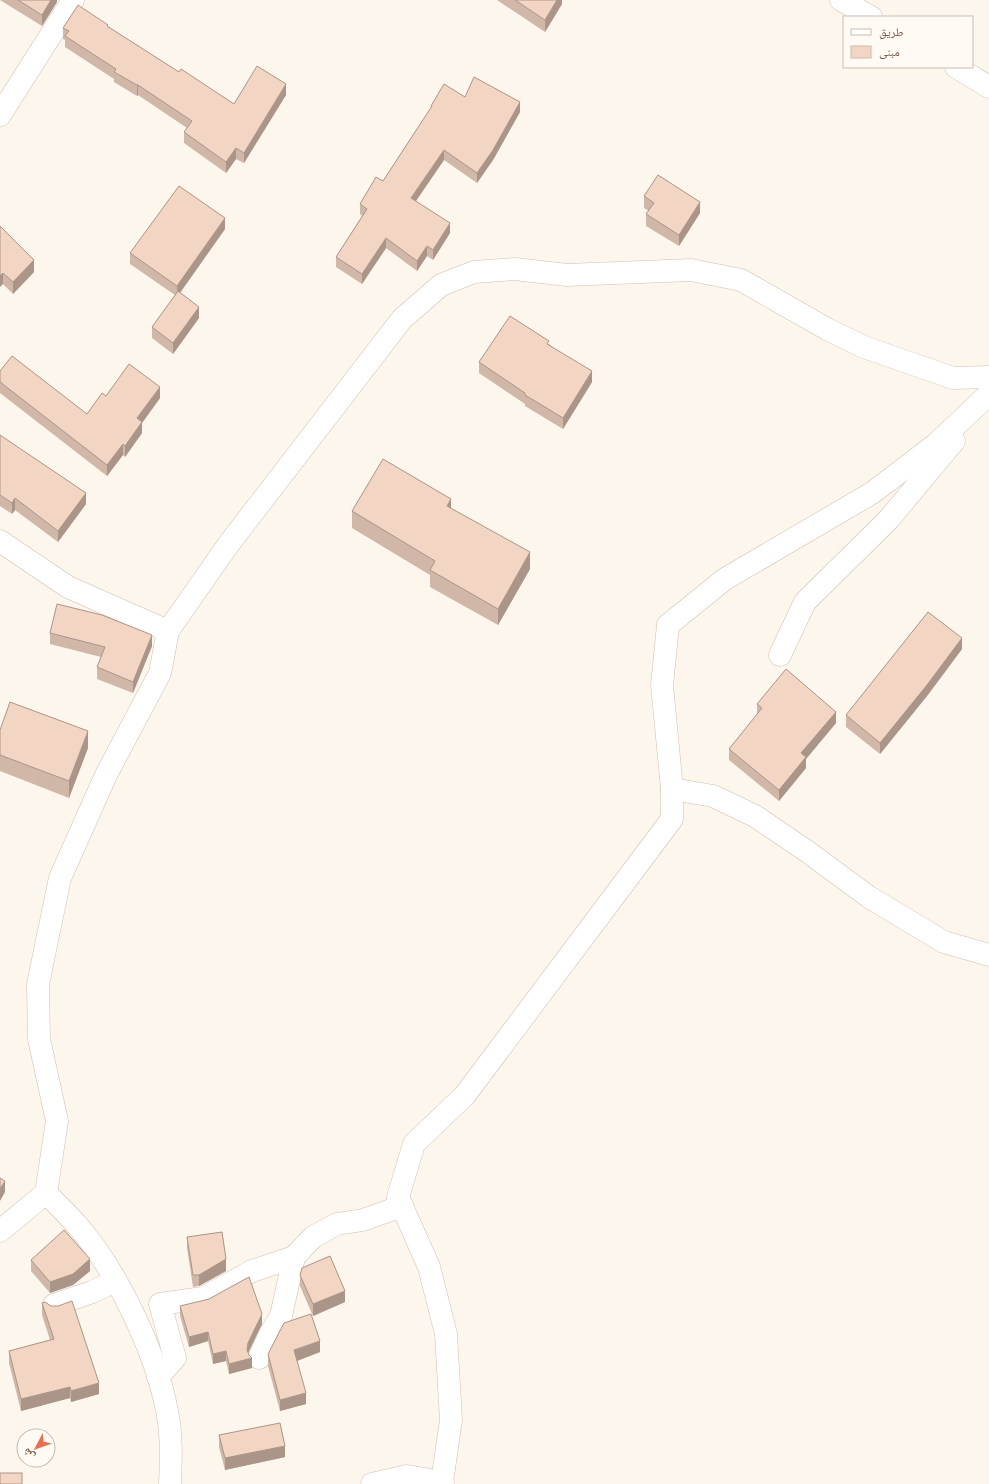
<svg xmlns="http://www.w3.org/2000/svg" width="989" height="1484" font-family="'DM Sans','Noto Naskh Arabic',sans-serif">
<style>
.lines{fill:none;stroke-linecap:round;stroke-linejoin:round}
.minor-casing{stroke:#d1beb0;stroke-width:23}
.minor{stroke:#fff;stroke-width:22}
.wall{fill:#d1b7a8}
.shaded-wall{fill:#aa9588}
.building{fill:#f3d5c3;stroke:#aa9588}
</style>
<rect width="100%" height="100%" fill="#fdf6ec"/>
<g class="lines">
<defs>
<g id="minor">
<path d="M 841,0 L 871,17"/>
<path d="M 956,67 L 989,87"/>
<path d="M 0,115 L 73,0"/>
<path d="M 0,541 L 68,587 L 168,631"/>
<path d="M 780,655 L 805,602 L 889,519 L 954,441"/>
<path d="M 672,789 L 713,796 L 755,816 L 808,852 L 869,897 L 944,942 L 989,955"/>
<path d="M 46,1193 C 57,1204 68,1215 78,1226 C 117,1271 156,1352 167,1411 C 172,1435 171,1459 170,1484"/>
<path d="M 0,1231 L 46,1193 L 57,1121 L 39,1039 L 38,984 L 60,878 L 106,775 L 160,673 L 168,631 L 228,545 L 402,319 L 441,285 L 474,272 L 515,269 L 567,275 L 691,270 L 741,280 L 827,329 L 864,347 L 953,378 L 989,377"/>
<path d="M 54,1305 L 92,1292 L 115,1281"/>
<path d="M 259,1358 L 270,1334 L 281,1316 L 294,1257 L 313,1237 L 337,1224 L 363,1220 L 402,1206"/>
<path d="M 158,1377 L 175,1358 L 160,1304 L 203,1298 L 252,1271 L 294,1257"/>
<path d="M 442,1482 L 451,1420 L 446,1334 L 429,1267 L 398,1197 L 414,1144 L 465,1095 L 672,819 L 672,789 L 662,685 L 668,625 L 725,579 L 872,493 L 935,445 L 989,394"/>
<path d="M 372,1484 L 407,1476 L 442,1482 L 443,1484"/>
</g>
</defs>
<use href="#minor" class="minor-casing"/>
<use href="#minor" class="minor"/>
</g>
<g class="wall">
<path d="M 0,0 L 57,0 L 57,2 L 42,26 Z"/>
<path d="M 497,0 L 562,0 L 562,4 L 545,32 Z"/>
<path d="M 108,27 L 179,72 L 234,104 L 286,95 L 244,163 L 236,159 L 226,173 L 184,143 L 184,132 L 187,128 L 138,95 L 137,96 L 114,82 L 114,79 L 65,47 L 65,40 L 63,39 L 63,28 Z"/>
<path d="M 465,97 L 520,112 L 493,160 L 477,183 L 444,160 L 416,201 L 450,233 L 433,260 L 427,256 L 417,271 L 386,248 L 362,284 L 336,267 L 336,257 L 362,216 L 360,214 L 360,204 L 383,181 L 431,108 L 431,106 Z"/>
<path d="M 644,196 L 700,213 L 679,246 L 646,226 L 646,214 L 649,211 L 644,208 Z"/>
<path d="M 0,226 L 34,272 L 13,294 L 3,284 Z"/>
<path d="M 225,229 L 180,293 L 199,318 L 173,354 L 152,338 L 152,327 L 175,295 L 130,264 L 130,253 Z"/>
<path d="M 549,344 L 592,382 L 563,429 L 525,406 L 525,404 L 479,373 L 479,362 Z"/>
<path d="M 0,371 L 87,414 L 106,396 L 160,398 L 142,423 L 142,433 L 125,457 L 123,455 L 107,476 L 0,393 Z"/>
<path d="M 0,435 L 86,504 L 58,542 L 15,510 L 12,514 L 0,506 Z"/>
<path d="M 451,508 L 530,569 L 498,625 L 430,587 L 430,575 L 352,528 L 352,511 Z"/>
<path d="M 50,633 L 152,646 L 133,693 L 97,679 L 97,667 L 101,657 L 50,644 Z"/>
<path d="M 962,649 L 927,696 L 880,754 L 846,727 L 846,715 Z"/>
<path d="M 757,704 L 836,723 L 806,759 L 806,768 L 779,801 L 729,760 L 729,749 L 757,715 Z"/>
<path d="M 0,730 L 88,748 L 69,798 L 0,771 Z"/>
<path d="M 187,1237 L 226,1271 L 199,1286 L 193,1287 L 187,1248 Z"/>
<path d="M 31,1260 L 90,1271 L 73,1285 L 50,1293 L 31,1271 Z"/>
<path d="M 300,1275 L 345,1302 L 313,1316 L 300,1286 Z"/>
<path d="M 42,1303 L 99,1394 L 71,1402 L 70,1398 L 21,1411 L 9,1363 L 9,1351 L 50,1340 L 42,1315 Z"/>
<path d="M 180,1306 L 262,1324 L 248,1353 L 252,1368 L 229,1374 L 226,1361 L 213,1364 L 208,1341 L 189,1347 L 180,1316 Z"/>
<path d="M 320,1352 L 297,1361 L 306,1404 L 280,1411 L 268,1366 L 268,1354 Z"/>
<path d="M 219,1435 L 285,1457 L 225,1470 L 219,1447 Z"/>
</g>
<g class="shaded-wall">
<path d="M 51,0 L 57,0 L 57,2 L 42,26 L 42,15 Z"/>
<path d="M 557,0 L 562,0 L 562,4 L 545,32 L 545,20 Z"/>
<path d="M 286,84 L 286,95 L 244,163 L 244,153 Z"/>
<path d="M 137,85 L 138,85 L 138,95 L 137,96 Z"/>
<path d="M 520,102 L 520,112 L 493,160 L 477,183 L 477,173 Z"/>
<path d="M 236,148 L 236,159 L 226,173 L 226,162 Z"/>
<path d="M 444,150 L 444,160 L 411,208 L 411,198 Z"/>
<path d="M 700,202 L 700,213 L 679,246 L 679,235 Z"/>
<path d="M 225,218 L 225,229 L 177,297 L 177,286 Z"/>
<path d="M 450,223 L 450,233 L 433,260 L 433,250 Z"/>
<path d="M 386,238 L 386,248 L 362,284 L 362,274 Z"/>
<path d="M 427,246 L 427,256 L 417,271 L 417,261 Z"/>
<path d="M 34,260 L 34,272 L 13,294 L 13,282 Z"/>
<path d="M 3,273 L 3,284 L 0,287 L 0,276 Z"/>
<path d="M 199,307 L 199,318 L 173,354 L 173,343 Z"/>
<path d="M 592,371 L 592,382 L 563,429 L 563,418 Z"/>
<path d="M 160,387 L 160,398 L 142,423 L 142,433 L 125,457 L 125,446 L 137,418 Z"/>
<path d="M 123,444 L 123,455 L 107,476 L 107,465 Z"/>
<path d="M 86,493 L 86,504 L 58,542 L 58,531 Z"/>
<path d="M 15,498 L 15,510 L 12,514 L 12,503 Z"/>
<path d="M 451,499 L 451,516 L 447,506 Z"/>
<path d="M 530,552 L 530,569 L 498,625 L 498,609 Z"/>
<path d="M 152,635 L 152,646 L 133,693 L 133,682 Z"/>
<path d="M 962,638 L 962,649 L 927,696 L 880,754 L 880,743 Z"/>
<path d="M 836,712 L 836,723 L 806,759 L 806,768 L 779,801 L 779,790 L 801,753 Z"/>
<path d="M 88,731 L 88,748 L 69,798 L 69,781 Z"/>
<path d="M 5,1181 L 5,1192 L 0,1201 L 0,1189 Z"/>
<path d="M 90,1259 L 90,1271 L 73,1285 L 50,1293 L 50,1282 Z"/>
<path d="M 226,1259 L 226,1271 L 199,1286 L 199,1275 Z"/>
<path d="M 345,1291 L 345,1302 L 313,1316 L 313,1304 Z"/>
<path d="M 262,1314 L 262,1324 L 248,1353 L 247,1359 L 252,1358 L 252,1368 L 229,1374 L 229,1364 L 248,1343 Z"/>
<path d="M 208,1332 L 208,1341 L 189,1347 L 189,1337 Z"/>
<path d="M 320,1341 L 320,1352 L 294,1362 L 294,1350 Z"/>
<path d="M 226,1351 L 226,1361 L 213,1364 L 213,1354 Z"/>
<path d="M 99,1383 L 99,1394 L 71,1402 L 71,1391 Z"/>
<path d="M 70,1387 L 70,1398 L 21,1411 L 21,1399 Z"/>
<path d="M 306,1393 L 306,1404 L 280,1411 L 280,1400 Z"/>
<path d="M 285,1446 L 285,1457 L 225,1470 L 225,1458 Z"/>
</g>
<g class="building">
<path d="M 18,0 L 51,0 L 42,15 Z"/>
<path d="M 515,0 L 557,0 L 545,20 Z"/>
<path d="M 78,5 L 108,25 L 107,26 L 179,72 L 181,69 L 234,104 L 257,66 L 286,84 L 244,153 L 236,148 L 226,162 L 184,132 L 192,121 L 138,85 L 137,85 L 114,72 L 116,69 L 65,36 L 69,31 L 63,28 Z"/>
<path d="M 474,77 L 520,102 L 493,150 L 477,173 L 444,150 L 411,198 L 450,223 L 433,250 L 427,246 L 417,261 L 386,238 L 362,274 L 336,257 L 367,209 L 360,204 L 376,177 L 383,181 L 432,106 L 431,106 L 444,84 L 465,97 Z"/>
<path d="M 658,175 L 700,202 L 679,235 L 646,214 L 654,203 L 644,196 Z"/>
<path d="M 179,186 L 225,218 L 177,286 L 130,253 Z"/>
<path d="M 0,226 L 34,260 L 13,282 L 3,273 L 0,276 Z"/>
<path d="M 178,291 L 199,307 L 173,343 L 152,327 Z"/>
<path d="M 510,316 L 549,341 L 547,344 L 592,371 L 563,418 L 525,395 L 525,393 L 479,362 Z"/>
<path d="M 12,356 L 87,414 L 102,393 L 106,396 L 129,364 L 160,387 L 137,418 L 142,422 L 125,446 L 123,444 L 107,465 L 0,382 L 0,371 Z"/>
<path d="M 0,435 L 86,493 L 58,531 L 15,498 L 12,503 L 0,495 Z"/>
<path d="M 383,459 L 451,499 L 447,506 L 530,552 L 498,609 L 430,570 L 435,561 L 352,511 Z"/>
<path d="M 57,604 L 102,615 L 152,635 L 133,682 L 97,667 L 105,647 L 50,633 Z"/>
<path d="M 928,612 L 962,638 L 927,685 L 880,743 L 846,715 Z"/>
<path d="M 786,669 L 836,712 L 801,753 L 806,757 L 779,790 L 729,749 L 762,708 L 757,704 Z"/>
<path d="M 10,702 L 88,731 L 69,781 L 0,755 L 0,730 Z"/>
<path d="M 0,1178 L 5,1181 L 0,1189 Z"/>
<path d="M 64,1230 L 90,1259 L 73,1274 L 50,1282 L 31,1260 Z"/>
<path d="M 222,1232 L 226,1259 L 199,1275 L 193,1275 L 187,1237 Z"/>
<path d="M 330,1256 L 345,1291 L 313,1304 L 300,1275 L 302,1268 Z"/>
<path d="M 249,1277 L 262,1314 L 248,1343 L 247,1350 L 249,1355 L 252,1358 L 229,1364 L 226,1351 L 213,1354 L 208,1332 L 189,1337 L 180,1306 L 209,1299 Z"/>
<path d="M 72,1301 L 99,1383 L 71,1391 L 70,1387 L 21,1399 L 9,1351 L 54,1339 L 42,1303 L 45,1302 L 51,1306 L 58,1306 Z"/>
<path d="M 311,1314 L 320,1341 L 294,1350 L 306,1393 L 280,1400 L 268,1354 L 284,1323 Z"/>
<path d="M 280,1423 L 285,1446 L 225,1458 L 219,1435 Z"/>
<rect x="0" y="1473" width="22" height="11"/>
</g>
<rect x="843" y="16" width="130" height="52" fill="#fffaf3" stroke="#cabbb1"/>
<rect x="851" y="29" width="20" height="6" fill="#ffffff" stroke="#cabbb1"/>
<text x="879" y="36" font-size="12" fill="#7a5c4d">طريق</text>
<rect x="851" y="46" width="20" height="12" fill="#f3d5c3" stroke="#cabbb1"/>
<text x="879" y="56" font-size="12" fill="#7a5c4d">مبنى</text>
<g transform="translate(36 1448) rotate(229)"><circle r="19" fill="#fffaf3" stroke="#cabbb1"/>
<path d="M0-3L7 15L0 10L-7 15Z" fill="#e76f51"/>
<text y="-6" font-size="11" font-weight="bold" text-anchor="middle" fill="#7a5c4d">ش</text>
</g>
</svg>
